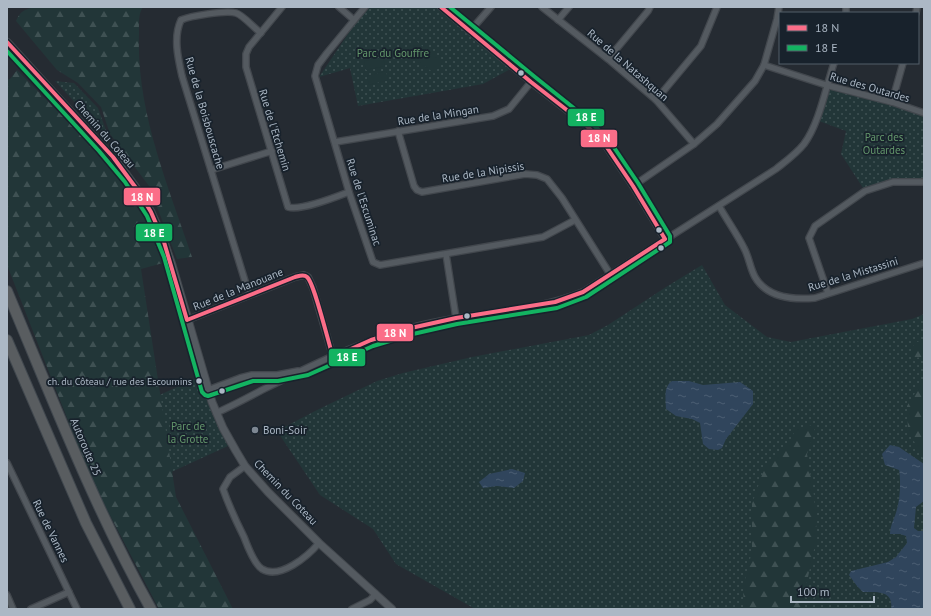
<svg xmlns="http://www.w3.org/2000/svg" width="931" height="616" font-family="'PT Sans',sans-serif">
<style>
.grass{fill:url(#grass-dots)}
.forest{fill:url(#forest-firs)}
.pitch{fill:#223638}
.water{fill:url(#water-ripples)}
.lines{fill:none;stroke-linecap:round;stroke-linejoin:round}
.minor-casing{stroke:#42474d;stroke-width:8}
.tertiary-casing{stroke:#42474d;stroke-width:9}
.motorway-casing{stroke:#40474e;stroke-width:12}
.minor{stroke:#545a60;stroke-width:5.5}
.tertiary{stroke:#545a60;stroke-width:7}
.motorway{stroke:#595d60;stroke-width:10}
.bus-1-casing{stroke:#18222c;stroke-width:7}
.bus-2-casing{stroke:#18222c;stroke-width:7}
.bus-1{stroke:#fb6d88;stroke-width:4}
.bus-2{stroke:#13b361;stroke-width:4}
.bus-dot{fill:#acb8c5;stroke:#18222c;stroke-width:1.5}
.poi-dot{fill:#7d8792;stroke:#18222c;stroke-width:1.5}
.labels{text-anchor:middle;stroke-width:3.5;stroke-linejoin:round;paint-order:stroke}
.bus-label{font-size:10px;fill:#acb8c5;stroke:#18222c;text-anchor:end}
.park-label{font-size:11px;fill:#63966b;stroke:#18222c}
.street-label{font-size:11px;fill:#acb8c5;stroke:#18222c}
.poi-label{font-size:11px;fill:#acb8c5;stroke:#18222c;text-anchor:start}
.line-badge{stroke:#18222c;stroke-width:1.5}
.badge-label{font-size:11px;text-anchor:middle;font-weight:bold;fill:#fff}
</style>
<defs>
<pattern id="grass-dots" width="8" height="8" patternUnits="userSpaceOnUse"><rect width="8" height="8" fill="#223638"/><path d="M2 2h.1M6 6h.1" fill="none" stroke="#3f5153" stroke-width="1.8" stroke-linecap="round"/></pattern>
<pattern id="forest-firs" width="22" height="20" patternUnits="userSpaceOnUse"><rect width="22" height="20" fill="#223638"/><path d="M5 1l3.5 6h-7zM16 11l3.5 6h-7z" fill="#3f5153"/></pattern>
<pattern id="water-ripples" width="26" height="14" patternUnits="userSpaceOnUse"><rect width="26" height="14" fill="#30455c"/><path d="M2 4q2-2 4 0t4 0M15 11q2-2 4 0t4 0" fill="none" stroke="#4b5e72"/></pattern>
</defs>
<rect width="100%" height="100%" fill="#252b32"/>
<g class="grass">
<path d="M 369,7 L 440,7 L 514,67 L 483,84 L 358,106 L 350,68 L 319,77 L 356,22 Z"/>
<path d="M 55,81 L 74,83 L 98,108 L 109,139 Z"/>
<path d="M 826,85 L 924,113 L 924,182 L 893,182 L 865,191 L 841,154 L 846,131 L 816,120 Z"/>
<path d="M 702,265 L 725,305 L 767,337 L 791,342 L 912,319 L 924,314 L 924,609 L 475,609 L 396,564 L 373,529 L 320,495 L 277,431 L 317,410 L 377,381 L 403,373 L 472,357 L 589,335 L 608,325 L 666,287 Z"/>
<path d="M 199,377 L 212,413 L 228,446 L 167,474 L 153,398 Z"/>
</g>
<g class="forest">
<path d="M 37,7 L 143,7 C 138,14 139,25 139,33 C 136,111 168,185 192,257 L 177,259 L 149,186 L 110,134 L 101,107 L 78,83 L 57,70 L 16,21 C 21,10 25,9 37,7 Z"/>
<path d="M 17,70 L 83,137 L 143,205 L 163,263 L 141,269 L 176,497 L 233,609 L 159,609 L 91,479 L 7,265 L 7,80 L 10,79 Z"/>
<path d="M 924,339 L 924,357 L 914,358 L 911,349 L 915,343 Z"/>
<path d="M 924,381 L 924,460 L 908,430 L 907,406 L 921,383 Z"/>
<path d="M 810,425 L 815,430 L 807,454 L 814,496 L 817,536 L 801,609 L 744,609 L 743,588 L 752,551 L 752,504 L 764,469 L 787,446 L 796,429 Z"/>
</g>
<g class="pitch">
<path d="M 415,40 L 442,63 L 434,73 L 405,52 Z"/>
<path d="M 383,57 L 385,66 L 366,70 L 364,61 Z"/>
<path d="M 386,71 L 388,80 L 369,85 L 367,76 Z"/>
</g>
<g class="water">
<path d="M 672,381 L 689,381 L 703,385 L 740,382 L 753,391 L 753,404 L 726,439 L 722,448 L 718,450 L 709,449 L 703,444 L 700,423 L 692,419 L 676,416 L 666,409 C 666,399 663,387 672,381 Z"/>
<path d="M 890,445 L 899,447 L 924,464 L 924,501 L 916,507 L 914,528 L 918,531 L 924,531 L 924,609 L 891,609 C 894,590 876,592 863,592 L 857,586 L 849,575 L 851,571 L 888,562 L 896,557 L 907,543 L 906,536 L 900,534 L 890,534 C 890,525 895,518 897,509 C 900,499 901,480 899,470 L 885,465 L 882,454 Z"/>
<path d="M 512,469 L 525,473 L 523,481 L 514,488 L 497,486 L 483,488 L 479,482 L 489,474 Z"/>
</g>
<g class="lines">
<defs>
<g id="minor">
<path d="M 282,7 L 249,47 L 246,54 L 246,67 L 288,207 C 301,211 336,197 349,192"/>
<path d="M 339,7 L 354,20"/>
<path d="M 365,7 L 327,53 L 318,65 L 315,76 L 349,192 L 373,262 L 380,265 L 543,237 L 575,220"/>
<path d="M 441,7 L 531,82 L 586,125 L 606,146 L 633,186 L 665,239"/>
<path d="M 542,7 L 608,59 L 656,100 L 694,144"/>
<path d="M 846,13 L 846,7"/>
<path d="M 916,13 L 917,7"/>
<path d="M 558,20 L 569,7"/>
<path d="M 470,31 L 491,7"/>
<path d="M 608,59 L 648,11 L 650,7"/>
<path d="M 764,65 L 826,85 L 892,102 L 924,113"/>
<path d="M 656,100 L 701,46 L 717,7"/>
<path d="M 892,102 L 903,63"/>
<path d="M 398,131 L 414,186 L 417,190 L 422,192 L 525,174 L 537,175 L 547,179 L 562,198 L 610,274"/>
<path d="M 335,142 L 493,116 L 509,109 L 531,82"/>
<path d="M 211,170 L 272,151"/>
<path d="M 633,186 L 694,144 L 717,124 L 755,81 L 764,65 L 777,19 L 779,7"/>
<path d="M 719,206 C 727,220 737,234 744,248 C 749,257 750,268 755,277 C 767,298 793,300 815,298 L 924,263"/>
<path d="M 446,254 L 456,318"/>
<path d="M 828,293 L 809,238 L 815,226 L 865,191 L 893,182 L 924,182"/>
<path d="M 249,294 L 182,76 C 178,58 173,37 181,20 C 190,16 226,10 236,13 C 243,15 254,28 261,33"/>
<path d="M 187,320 L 295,277 L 304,275 L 308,277 L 313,288 L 333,357"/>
<path d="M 208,390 L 240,378 L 252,375 L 277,375 L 298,371"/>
<path d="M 216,413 C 232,406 247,398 262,390 C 310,366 359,342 411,328 C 466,312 530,314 583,292 L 776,169 C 786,161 796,154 804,144 C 819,124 826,87 834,63"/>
<path d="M 7,463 L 77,609"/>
<path d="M 245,466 L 230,477 L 223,489 C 229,506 236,521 244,537 C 247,545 255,565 262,569 C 280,580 308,556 319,543"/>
<path d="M 7,595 L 13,609"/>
<path d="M 31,609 L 69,592"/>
<path d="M 352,609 L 370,600 L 376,594"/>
</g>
<path id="tertiary" d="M 7,42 L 120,166 L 139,192 L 151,212 L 162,236 L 172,265 L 212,402 L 223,428 L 236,451 L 245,466 L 268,492 L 319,543 L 392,609"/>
<g id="motorway">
<path d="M 7,291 C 52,398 94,507 151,609"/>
<path d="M 7,340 L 86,523 L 130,609"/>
</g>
</defs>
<use href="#minor" class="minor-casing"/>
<use href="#tertiary" class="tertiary-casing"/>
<use href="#motorway" class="motorway-casing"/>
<use href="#minor" class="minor"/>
<use href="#tertiary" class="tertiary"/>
<use href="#motorway" class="motorway"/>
<defs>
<path id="bus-1" d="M 7,42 L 113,157 L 139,192 L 151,212 L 164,242 L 187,320 L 295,277 C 299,276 304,274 307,277 C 314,282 329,345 333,357 L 371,340 L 411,328 L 456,318 L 555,302 L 583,292 L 665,239 L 633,186 L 606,146 L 586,125 L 531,82 L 441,7"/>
<path id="bus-2" d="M 7,51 L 99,151 L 125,182 L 147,216 L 164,257 L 202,392 L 205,395 L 208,396 L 253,381 L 278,381 L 308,375 L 373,346 L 413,334 L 457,324 L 557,308 L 586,297 L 670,242 L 670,236 L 638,183 L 611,143 L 590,121 L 535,77 L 450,7"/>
</defs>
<use href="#bus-1" class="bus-1-casing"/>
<use href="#bus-2" class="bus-2-casing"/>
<use href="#bus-1" class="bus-1"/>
<use href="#bus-2" class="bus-2"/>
</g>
<g class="bus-dot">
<circle cx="521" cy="73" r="3.5"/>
<circle cx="659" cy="230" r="3.5"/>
<circle cx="661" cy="248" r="3.5"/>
<circle cx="467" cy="316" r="3.5"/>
<circle cx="199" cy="381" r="3.5"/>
<circle cx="222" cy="391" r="3.5"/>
</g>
<circle class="poi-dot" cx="255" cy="430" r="4"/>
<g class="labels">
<g class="bus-label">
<text x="192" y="385">ch. du Côteau / rue des Escoumins</text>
</g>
<g class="park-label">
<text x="393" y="57">Parc du Gouffre</text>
<text x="884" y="141">Parc des<tspan x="884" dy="13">Outardes</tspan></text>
<text x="188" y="430">Parc de<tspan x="188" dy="13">la Grotte</tspan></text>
</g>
<g class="street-label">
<text transform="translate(628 65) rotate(41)" y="4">Rue de la Natashquan</text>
<text transform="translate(870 87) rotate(16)" y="4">Rue des Outardes</text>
<text transform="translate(205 113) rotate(74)" y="4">Rue de la Boisbouscache</text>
<text transform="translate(438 115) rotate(-9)" y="4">Rue de la Mingan</text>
<text transform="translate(275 130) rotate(73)" y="4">Rue de l'Etchemin</text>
<text transform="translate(105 134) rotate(49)" y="4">Chemin du Coteau</text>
<text transform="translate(483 172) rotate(-9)" y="4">Rue de la Nipissis</text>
<text transform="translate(364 202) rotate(72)" y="4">Rue de l'Escuminac</text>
<text transform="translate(853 274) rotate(-17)" y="4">Rue de la Mistassini</text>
<text transform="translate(238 289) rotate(-22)" y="4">Rue de la Manouane</text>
<text transform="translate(86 447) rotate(67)" y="4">Autoroute 25</text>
<text transform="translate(286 492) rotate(46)" y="4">Chemin du Coteau</text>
<text transform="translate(51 531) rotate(64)" y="4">Rue de Vannes</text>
</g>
<g class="poi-label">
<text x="263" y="434">Boni-Soir</text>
</g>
</g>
<g class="line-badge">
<rect x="567" y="108" width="38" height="19" rx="4" fill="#13b361"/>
<rect x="580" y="129" width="38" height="19" rx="4" fill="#fb6d88"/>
<rect x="123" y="187" width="38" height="19" rx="4" fill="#fb6d88"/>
<rect x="135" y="223" width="38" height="19" rx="4" fill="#13b361"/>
<rect x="376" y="323" width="38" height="19" rx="4" fill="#fb6d88"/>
<rect x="328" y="348" width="38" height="19" rx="4" fill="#13b361"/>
</g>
<g class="badge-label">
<text x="586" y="121">18 E</text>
<text x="599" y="142">18 N</text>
<text x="142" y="201">18 N</text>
<text x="154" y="237">18 E</text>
<text x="395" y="337">18 N</text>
<text x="347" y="361">18 E</text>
</g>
<rect width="931" height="616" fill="none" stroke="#acb8c5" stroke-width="16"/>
<rect x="779" y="12" width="140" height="52" fill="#18222c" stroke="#535e69"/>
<rect x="787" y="25" width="20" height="6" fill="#fb6d88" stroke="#535e69"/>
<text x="815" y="32" font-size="12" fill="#acb8c5">18 N</text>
<rect x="787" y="45" width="20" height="6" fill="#13b361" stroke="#535e69"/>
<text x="815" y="52" font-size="12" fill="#acb8c5">18 E</text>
<path d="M791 596v6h83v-6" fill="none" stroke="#acb8c5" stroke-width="2"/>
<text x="797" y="596" font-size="12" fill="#acb8c5" stroke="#18222c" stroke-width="3" paint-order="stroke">100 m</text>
</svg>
